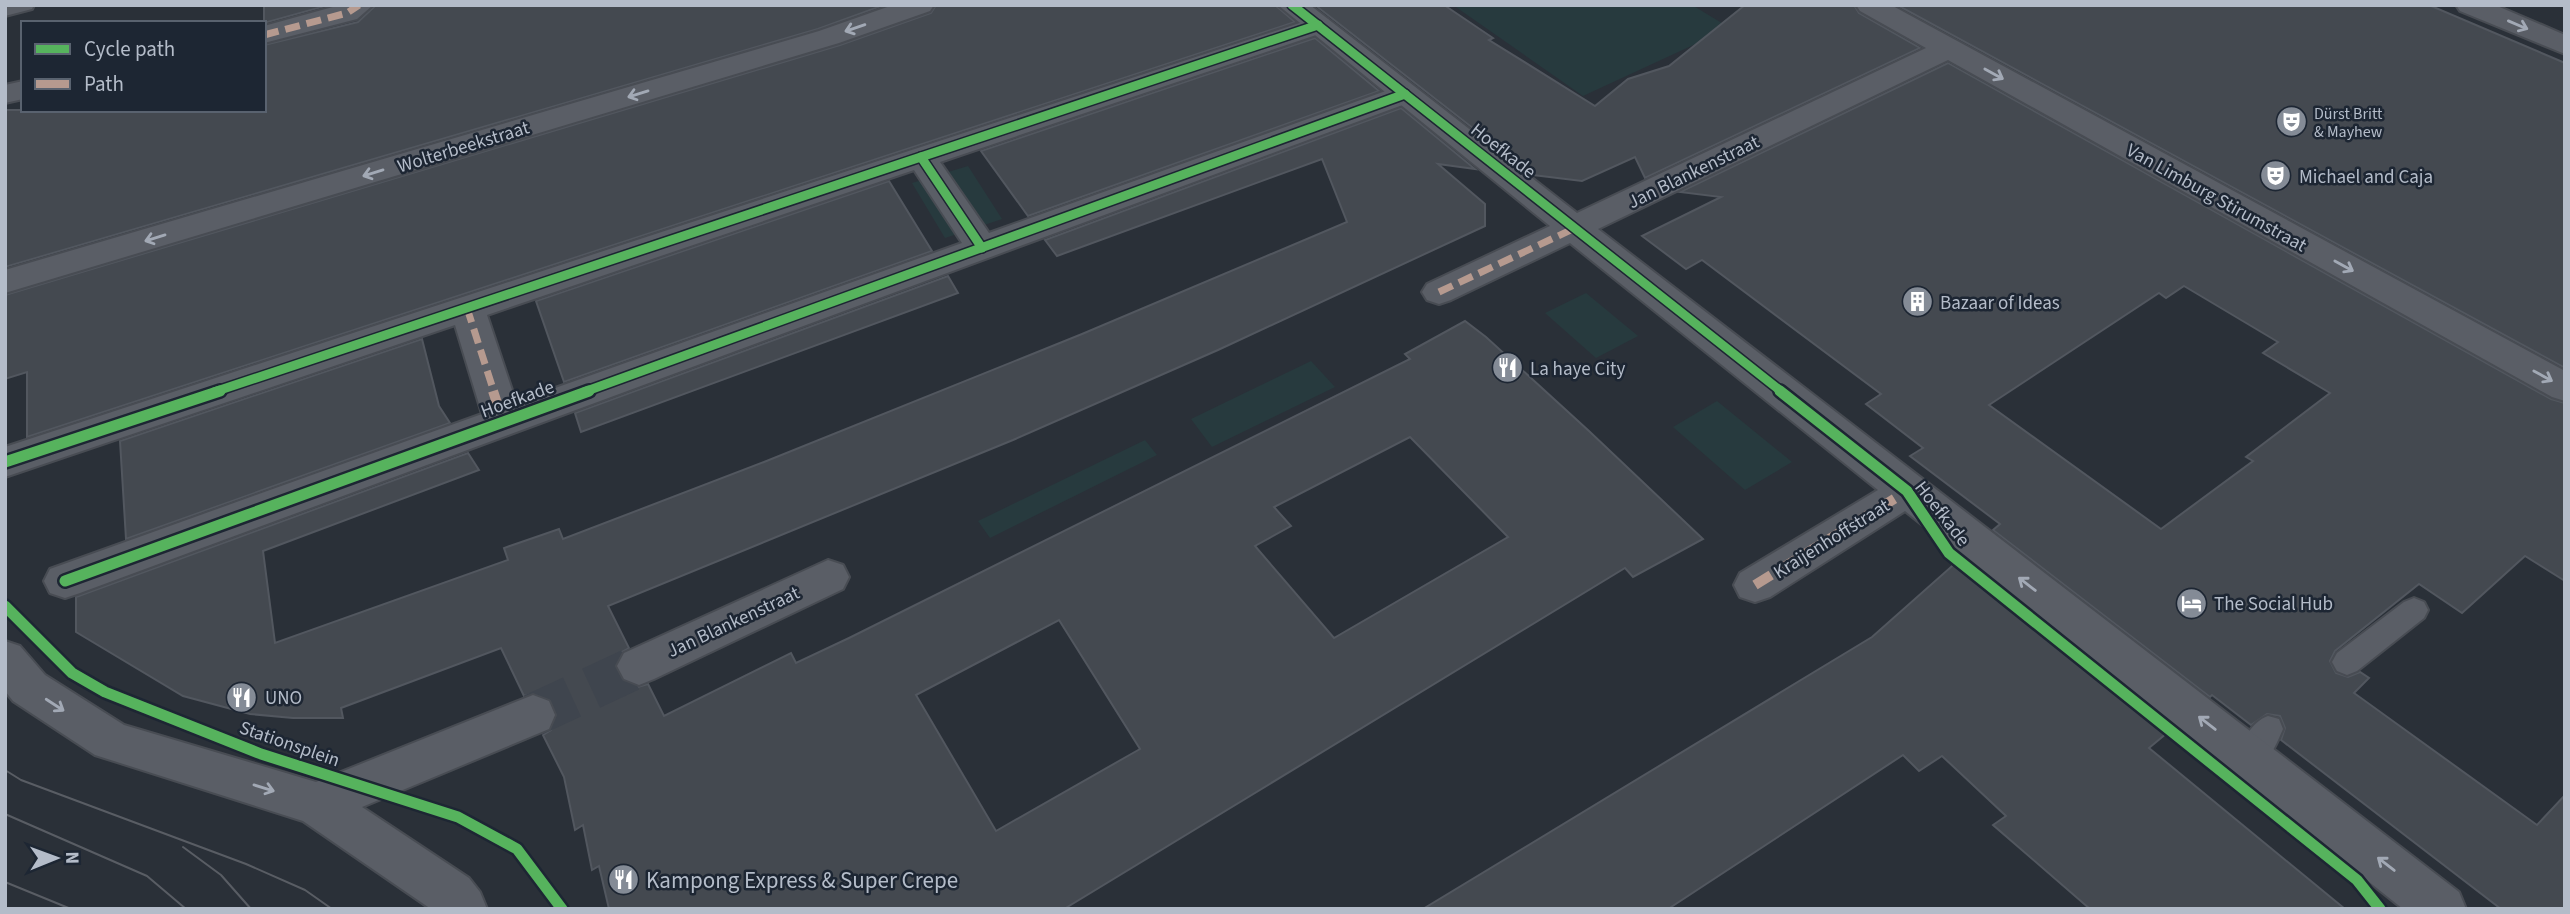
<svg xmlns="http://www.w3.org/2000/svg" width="2570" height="914" font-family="'Source Sans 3',sans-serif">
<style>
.green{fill:#273a3e}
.building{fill:#444950;stroke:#52575f;stroke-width:2;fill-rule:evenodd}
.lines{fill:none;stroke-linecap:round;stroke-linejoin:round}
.minor-tunnel{stroke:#3f454e;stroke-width:43;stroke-dasharray:43 21;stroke-linecap:butt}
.service-casing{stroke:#484c53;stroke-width:4}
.pedestrian-casing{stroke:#484c53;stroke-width:4}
.minor-casing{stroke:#484c53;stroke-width:4}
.service{fill:#5a5e66;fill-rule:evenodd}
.pedestrian{fill:#5a5e66;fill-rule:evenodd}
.minor{fill:#5a5e66;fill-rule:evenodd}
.tram{stroke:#595d64;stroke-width:2}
.quiet-far1{stroke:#b69a8f;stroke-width:7;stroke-dasharray:15 7;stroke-linecap:butt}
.quiet{stroke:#b69a8f;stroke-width:10;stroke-dasharray:19 10;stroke-linecap:butt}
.cycleway-far1-casing{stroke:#1d2633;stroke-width:12}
.cycleway-casing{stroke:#1d2633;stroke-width:16}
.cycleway-far1{stroke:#56b35d;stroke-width:9}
.cycleway{stroke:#56b35d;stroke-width:11}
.oneway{stroke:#a2a9b5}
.labels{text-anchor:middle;stroke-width:5;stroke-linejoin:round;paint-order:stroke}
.far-poi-label{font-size:16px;fill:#b4bcc9;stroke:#1d2633;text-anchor:start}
.street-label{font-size:19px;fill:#b4bcc9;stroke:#1d2633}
.poi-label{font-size:19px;fill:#b4bcc9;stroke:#1d2633;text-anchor:start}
.near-poi-label{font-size:23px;fill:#b4bcc9;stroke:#1d2633;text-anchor:start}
</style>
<rect width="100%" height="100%" fill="#2a3038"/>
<g class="green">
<path d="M 1453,5 L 1692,5 L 1730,28 L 1583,96 Z"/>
<path d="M 968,166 L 1002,219 L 945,238 L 912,183 Z"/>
<path d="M 1586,293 L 1638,336 L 1596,358 L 1545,313 Z"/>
<path d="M 1311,361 L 1335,387 L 1212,447 L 1191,419 Z"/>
<path d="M 1717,401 L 1792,462 L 1745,490 L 1673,427 Z"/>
<path d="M 1145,440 L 1157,455 L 990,538 L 978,521 Z"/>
</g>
<g class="building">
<path d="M 264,5 L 329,5 L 264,23 Z"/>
<path d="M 376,5 L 884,5 L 818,29 L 5,267 L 5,110 L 264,110 L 264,45 L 358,22 Z"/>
<path d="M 936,5 L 1275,5 L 1295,22 L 27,437 L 27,372 L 5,379 L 5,295 L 840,45 L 931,13 Z"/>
<path d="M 1315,5 L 1444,5 L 1493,38 L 1489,40 L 1595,106 L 1628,79 L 1669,66 L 1745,5 L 1854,5 L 1859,13 L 1920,48 L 1645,178 L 1635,157 L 1582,181 L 1533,175 Z"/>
<path d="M 1897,5 L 2429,5 L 2565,63 L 2565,368 Z"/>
<path d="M 1315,38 L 1379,91 L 1028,216 L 981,151 Z"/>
<path d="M 1948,63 L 2551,399 L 2565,403 L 2565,581 L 2525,556 L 2462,613 L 2419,584 L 2335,651 L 2330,661 L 2336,673 L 2348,677 L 2360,672 L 2369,678 L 2354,693 L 2537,825 L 2565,795 L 2565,909 L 2501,909 L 2281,740 L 2285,728 L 2280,716 L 2267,714 L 2251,725 L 2212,695 L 2210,697 L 1993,530 L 2000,524 L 1910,456 L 1923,448 L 1866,404 L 1881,394 L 1702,260 L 1686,269 L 1642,236 L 1721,197 L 1680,192 ZM 2184,286 L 2278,342 L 2263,353 L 2330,393 L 2246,457 L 2253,461 L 2161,529 L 1989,405 L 2159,293 L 2166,298 Z"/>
<path d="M 1401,108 L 1475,169 L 1438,164 L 1485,204 L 1485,226 L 1218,350 L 1013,440 L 608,606 L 629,648 L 622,652 L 615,667 L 623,681 L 638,687 L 648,684 L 664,716 L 791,653 L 796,663 L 849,638 L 1410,359 L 1405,354 L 1465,321 L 1486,337 L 1589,431 L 1703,539 L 1633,577 L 1625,568 L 1064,909 L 609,909 L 599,866 L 592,870 L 583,825 L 575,830 L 564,777 L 543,735 L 551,730 L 557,714 L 550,699 L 534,693 L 524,696 L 501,648 L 341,708 L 343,718 L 293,718 L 250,714 L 183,696 L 76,632 L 76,597 L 468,453 L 479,470 L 263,551 L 275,643 L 508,560 L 504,548 L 559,529 L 563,539 L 764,462 L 1082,334 L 1347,222 L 1322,159 L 1057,256 L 1045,240 ZM 1410,437 L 1508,537 L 1334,638 L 1255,546 L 1291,526 L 1274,507 ZM 1059,620 L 1140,749 L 996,831 L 916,695 Z"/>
<path d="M 889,181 L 932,251 L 564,382 L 536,301 Z"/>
<path d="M 948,276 L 958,293 L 581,432 L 575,413 Z"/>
<path d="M 422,339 L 439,406 L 450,423 L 126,539 L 120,441 Z"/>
<path d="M 1960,559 L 2173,728 L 2149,748 L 2345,909 L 2090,909 L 1993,825 L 2006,816 L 1942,756 L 1919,771 L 1903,755 L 1668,909 L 1423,909 L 1872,637 Z"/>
</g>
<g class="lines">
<path class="minor-tunnel" d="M 533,715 L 639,666"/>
<defs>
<g id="service">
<path d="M 5,5 L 34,5 L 32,9 L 5,16 Z"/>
<path d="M 2414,598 L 2424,602 L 2428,610 L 2424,618 L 2357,671 L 2347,675 L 2337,671 L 2332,662 L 2337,653 L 2404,602 Z"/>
<path d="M 2268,716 L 2279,719 L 2283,729 C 2276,745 2268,765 2251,771 L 2240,767 L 2235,757 C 2243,741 2251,722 2268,716 Z"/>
</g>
<g id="pedestrian">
<path d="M 340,5 L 373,5 L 357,19 L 264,43 L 264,26 Z"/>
<path d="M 1318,17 L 1328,19 L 1332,25 L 1328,31 L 940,162 L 989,233 L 1394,88 L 1405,85 L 1416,88 L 1420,94 L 1416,100 L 80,593 L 65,598 L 50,593 L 44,581 L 50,569 L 482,414 L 455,325 L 5,477 L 5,447 ZM 914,170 L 962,243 L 516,402 L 487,315 Z"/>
</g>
<g id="minor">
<path d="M 893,5 L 934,5 L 930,11 L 839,43 L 5,293 L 5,270 L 819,31 Z"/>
<path d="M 1278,5 L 1310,5 L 1577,213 L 1926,48 L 1860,11 L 1856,5 L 1891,5 L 2565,371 L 2565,401 L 2552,397 L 1948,60 L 1598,229 L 2459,892 L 2466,909 L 2403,909 L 1905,511 L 1770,597 L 1755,602 L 1740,597 L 1734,585 L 1740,573 L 1878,490 L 1570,243 L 1451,300 L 1439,304 L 1427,300 L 1422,292 L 1427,284 L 1550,226 Z"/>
<path d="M 2456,5 L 2495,5 L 2565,35 L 2565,54 L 2460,11 Z"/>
<path d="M 23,81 L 23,99 L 5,103 L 5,85 Z"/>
<path d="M 828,560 L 843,565 L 849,577 L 843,589 L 654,679 L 639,685 L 624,679 L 617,666 L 624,653 Z"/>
<path d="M 5,641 L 20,646 L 45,675 L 124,725 L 316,782 L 533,695 L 549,701 L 555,715 L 549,729 L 362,807 L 469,878 L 480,892 L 487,909 L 431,909 L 303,821 L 95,755 L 13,701 L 5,691 Z"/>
</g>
</defs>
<use href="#service" class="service-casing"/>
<use href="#pedestrian" class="pedestrian-casing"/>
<use href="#minor" class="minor-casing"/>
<use href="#service" class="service"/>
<use href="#pedestrian" class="pedestrian"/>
<use href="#minor" class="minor"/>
<g class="tram">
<path d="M 5,770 L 21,780 L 246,864 L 305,890 L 332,909"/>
<path d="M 5,814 L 147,876 L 186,909"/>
<path d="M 183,847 L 221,875 L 251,909"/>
<path d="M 5,882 L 71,909"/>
</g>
<g class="quiet-far1">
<path d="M 264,35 L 347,13 L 359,5"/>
<path d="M 1439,292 L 1575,228"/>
<path d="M 467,308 L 494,392"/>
</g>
<g class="quiet">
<path d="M 493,391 L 503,421"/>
<path d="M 1755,585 L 1907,491"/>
</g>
<defs>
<g id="cycleway-far1">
<path d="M 1292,5 L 1782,392"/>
<path d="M 921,157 L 982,248"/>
<path d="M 214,392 L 1318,25"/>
<path d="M 584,392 L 1405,94"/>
</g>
<g id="cycleway">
<path d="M 1780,391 L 1907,491 L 1949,553 L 2357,880 L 2380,909"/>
<path d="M 5,462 L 220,391"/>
<path d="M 65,581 L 589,391"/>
<path d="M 5,606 L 72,673 L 105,692 L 261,754 L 458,817 L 517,849 L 562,909"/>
</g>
</defs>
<use href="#cycleway-far1" class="cycleway-far1-casing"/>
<use href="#cycleway" class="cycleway-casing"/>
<use href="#cycleway-far1" class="cycleway-far1"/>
<use href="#cycleway" class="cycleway"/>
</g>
<defs><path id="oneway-shaft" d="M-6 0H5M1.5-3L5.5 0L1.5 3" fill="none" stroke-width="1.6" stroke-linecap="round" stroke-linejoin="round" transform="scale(1.75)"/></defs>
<g class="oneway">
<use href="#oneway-shaft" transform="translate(2518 25) rotate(23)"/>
<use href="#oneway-shaft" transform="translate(855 28) rotate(161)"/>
<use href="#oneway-shaft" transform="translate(1994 74) rotate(29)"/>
<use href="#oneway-shaft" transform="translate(638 94) rotate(163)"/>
<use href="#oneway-shaft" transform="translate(373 173) rotate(163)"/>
<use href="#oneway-shaft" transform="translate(155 238) rotate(163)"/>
<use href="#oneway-shaft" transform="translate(2344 266) rotate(29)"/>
<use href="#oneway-shaft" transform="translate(2543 376) rotate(29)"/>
<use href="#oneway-shaft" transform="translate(2027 584) rotate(-142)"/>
<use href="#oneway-shaft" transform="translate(55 705) rotate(33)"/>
<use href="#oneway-shaft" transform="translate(2207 723) rotate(-142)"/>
<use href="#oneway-shaft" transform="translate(264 788) rotate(17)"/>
<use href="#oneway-shaft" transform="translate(2386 864) rotate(-142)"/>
</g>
<defs>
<symbol id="theatre-disc" viewBox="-11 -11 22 22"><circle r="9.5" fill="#848b96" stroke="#1d2633"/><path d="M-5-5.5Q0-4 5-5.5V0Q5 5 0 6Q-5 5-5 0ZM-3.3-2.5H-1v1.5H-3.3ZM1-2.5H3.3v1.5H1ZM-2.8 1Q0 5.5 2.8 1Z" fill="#fff"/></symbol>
<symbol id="building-disc" viewBox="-11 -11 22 22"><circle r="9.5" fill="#848b96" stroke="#1d2633"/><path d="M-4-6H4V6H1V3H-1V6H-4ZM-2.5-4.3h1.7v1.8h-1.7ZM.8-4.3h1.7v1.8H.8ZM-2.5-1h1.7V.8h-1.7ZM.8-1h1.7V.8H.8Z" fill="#fff"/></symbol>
<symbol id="restaurant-disc" viewBox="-11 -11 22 22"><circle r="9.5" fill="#848b96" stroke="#1d2633"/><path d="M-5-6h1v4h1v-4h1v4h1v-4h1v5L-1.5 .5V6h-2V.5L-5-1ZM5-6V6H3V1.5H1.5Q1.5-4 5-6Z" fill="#fff"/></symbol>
<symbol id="hotel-disc" viewBox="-11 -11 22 22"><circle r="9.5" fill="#848b96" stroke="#1d2633"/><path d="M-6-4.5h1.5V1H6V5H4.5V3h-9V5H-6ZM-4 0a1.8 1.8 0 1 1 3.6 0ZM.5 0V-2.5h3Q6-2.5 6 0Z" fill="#fff"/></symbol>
</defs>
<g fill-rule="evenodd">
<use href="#theatre-disc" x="2274" y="104" width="35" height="35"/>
<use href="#theatre-disc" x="2258" y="158" width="35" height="35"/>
<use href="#building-disc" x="1900" y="284" width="35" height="35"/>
<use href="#restaurant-disc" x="1490" y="350" width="35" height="35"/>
<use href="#hotel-disc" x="2174" y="586" width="35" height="35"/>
<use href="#restaurant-disc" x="224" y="680" width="35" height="35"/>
<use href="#restaurant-disc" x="606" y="862" width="35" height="35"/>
</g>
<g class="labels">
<g class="far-poi-label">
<text x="2314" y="119">Dürst Britt<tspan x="2314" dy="18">&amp; Mayhew</tspan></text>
</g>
<g class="street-label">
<text transform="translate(463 146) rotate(-17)" y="7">Wolterbeekstraat</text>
<text transform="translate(1504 150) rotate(38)" y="7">Hoefkade</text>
<text transform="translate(1693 171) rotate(-26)" y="7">Jan Blankenstraat</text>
<text transform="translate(2217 197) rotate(29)" y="7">Van Limburg Stirumstraat</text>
<text transform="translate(517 398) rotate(-20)" y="7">Hoefkade</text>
<text transform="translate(1943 513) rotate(52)" y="7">Hoefkade</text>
<text transform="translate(1831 538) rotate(-32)" y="7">Kraijenhoffstraat</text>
<text transform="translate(733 621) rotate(-25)" y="7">Jan Blankenstraat</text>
<text transform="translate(290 743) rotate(19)" y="7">Stationsplein</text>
</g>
<g class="poi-label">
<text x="2299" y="183">Michael and Caja</text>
<text x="1940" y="309">Bazaar of Ideas</text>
<text x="1530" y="375">La haye City</text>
<text x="2214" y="610">The Social Hub</text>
<text x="265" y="704">UNO</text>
</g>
<g class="near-poi-label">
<text x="646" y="888">Kampong Express &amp; Super Crepe</text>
</g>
</g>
<rect width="2570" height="914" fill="none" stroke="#b4bcc9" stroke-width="14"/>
<rect x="21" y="21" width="245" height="91" fill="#1d2633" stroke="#59626f" stroke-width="2"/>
<rect x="35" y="44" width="35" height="10" fill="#56b35d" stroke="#59626f" stroke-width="2"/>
<text x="84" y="56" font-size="21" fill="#b4bcc9">Cycle path</text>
<rect x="35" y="79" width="35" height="10" fill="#b69a8f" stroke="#59626f" stroke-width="2"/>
<text x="84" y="91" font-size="21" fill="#b4bcc9">Path</text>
<g transform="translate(56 858) rotate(89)" stroke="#1d2633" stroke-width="5" paint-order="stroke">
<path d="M0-5L12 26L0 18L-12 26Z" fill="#b4bcc9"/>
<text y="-10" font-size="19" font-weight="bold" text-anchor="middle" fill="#b4bcc9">N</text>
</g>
</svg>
